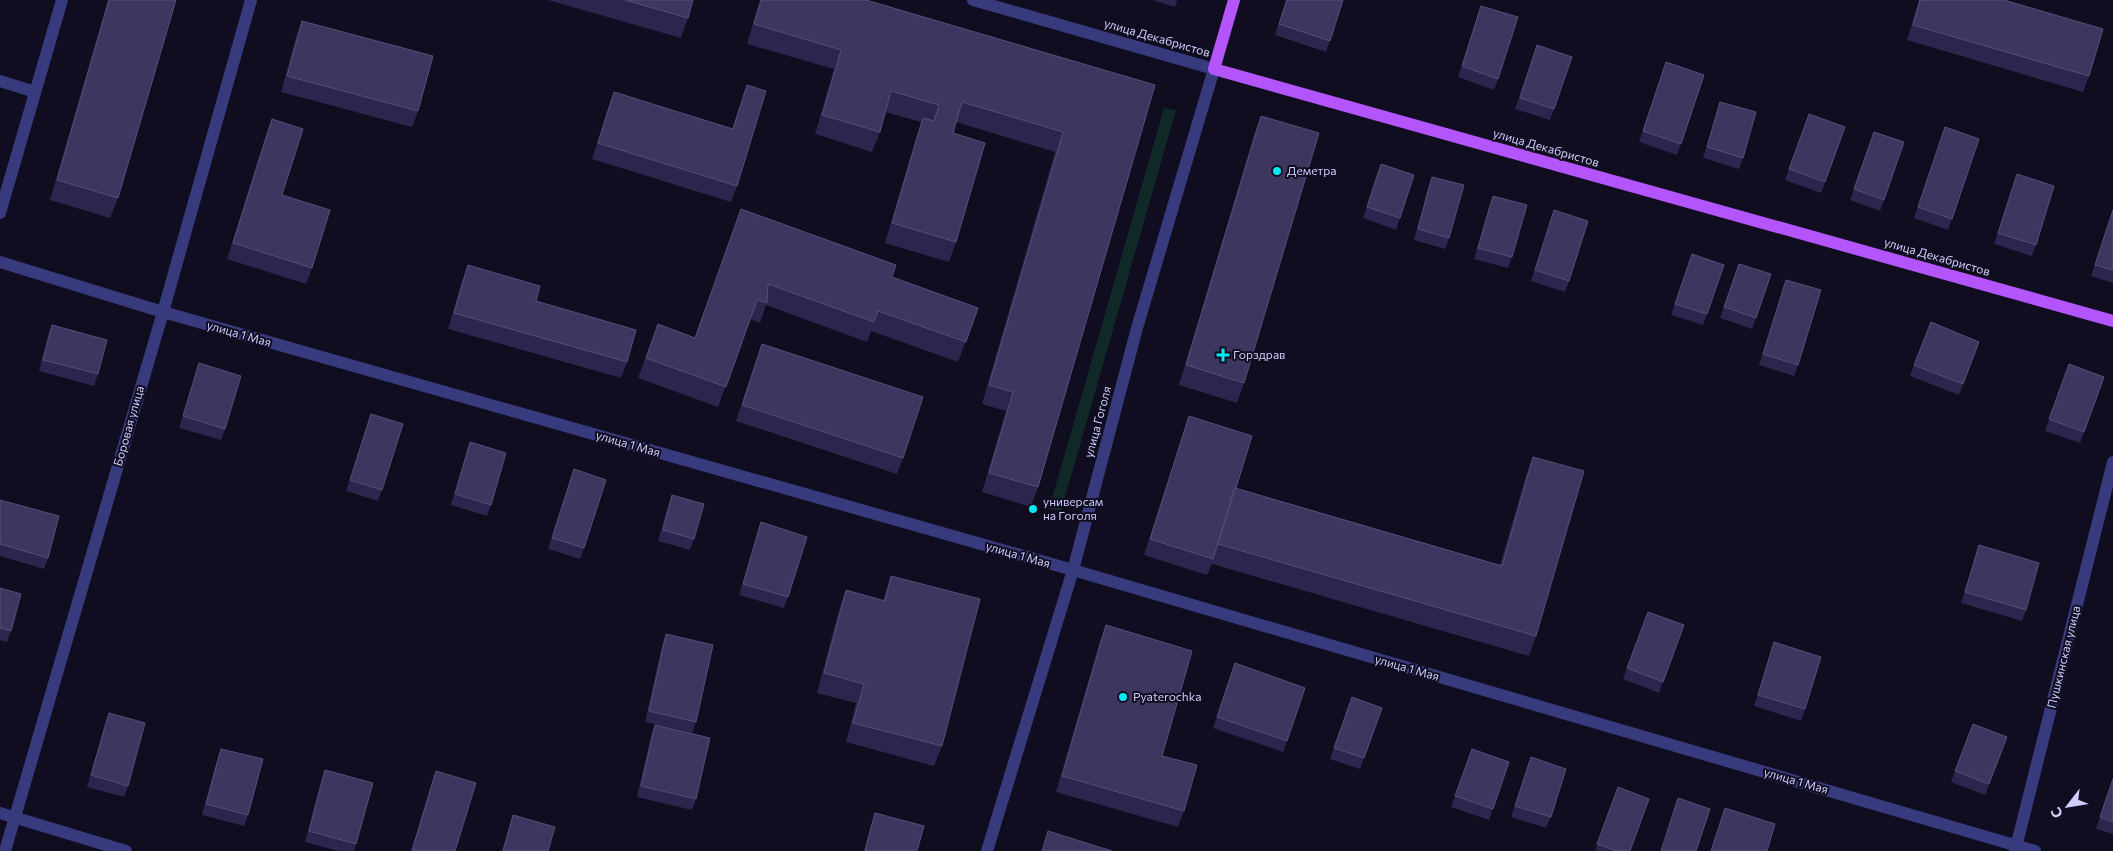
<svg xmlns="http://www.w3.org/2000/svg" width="2113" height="851" font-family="Commissioner,sans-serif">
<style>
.green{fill:#102927}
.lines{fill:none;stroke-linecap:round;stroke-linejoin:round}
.minor{stroke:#383a7e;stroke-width:12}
.major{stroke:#b455fc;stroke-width:12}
.wall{fill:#2b264d}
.building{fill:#3d3760;stroke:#544f79}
.poi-dot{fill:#04e8f2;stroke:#0f0d1f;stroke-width:2}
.labels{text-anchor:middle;stroke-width:4;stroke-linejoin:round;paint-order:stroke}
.street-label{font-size:12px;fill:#cfccfe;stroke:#0f0d1f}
.poi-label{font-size:12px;fill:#cfccfe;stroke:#0f0d1f;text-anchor:start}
</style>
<rect width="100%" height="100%" fill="#0f0d1f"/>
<path class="green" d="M 1164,108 L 1176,110 L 1061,511 L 1049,509 Z"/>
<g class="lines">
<g class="minor">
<path d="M 973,0 L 1214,69 L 1137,328 L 1073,570 L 987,851"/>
<path d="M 0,81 L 35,92"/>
<path d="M 0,213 L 62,0"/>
<path d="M 0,262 L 163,312 L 1073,570 L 2035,851"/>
<path d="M 0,813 L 126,851"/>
<path d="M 5,851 L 163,312 L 251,0"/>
<path d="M 2015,851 L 2113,462"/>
</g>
<path class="major" d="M 1234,0 L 1214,69 L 2113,321"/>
</g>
<g class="wall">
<path d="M 108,0 L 176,0 L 118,198 L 110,218 L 50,200 Z"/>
<path d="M 548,0 L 693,0 L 688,18 L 681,38 Z"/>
<path d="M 760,0 L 866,0 L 1155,85 L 1038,487 L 1031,507 L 982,492 L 1006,411 L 982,404 L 1055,152 L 956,122 L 953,133 L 956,242 L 949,262 L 885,243 L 916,138 L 921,122 L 885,112 L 880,132 L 872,152 L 815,134 L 834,69 L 747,44 Z"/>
<path d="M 1153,0 L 1177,0 L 1175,7 Z"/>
<path d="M 1286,0 L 1343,0 L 1326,52 L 1275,35 Z"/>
<path d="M 1919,0 L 2004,0 L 2089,76 L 2083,92 L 1907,40 Z"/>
<path d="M 1481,6 L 1498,79 L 1494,90 L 1458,77 Z"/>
<path d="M 302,21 L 418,111 L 412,127 L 281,92 L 296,37 Z"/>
<path d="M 1533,56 L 1554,109 L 1550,120 L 1515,109 Z"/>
<path d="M 1666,62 L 1704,75 L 1677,155 L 1639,142 Z"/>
<path d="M 747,85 L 737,186 L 731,202 L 592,159 L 608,108 L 614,92 L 732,129 Z"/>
<path d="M 1720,102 L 1743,158 L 1739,169 L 1703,158 Z"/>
<path d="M 1809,114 L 1845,127 L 1821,193 L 1785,180 Z"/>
<path d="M 1261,116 L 1244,383 L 1237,403 L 1179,385 L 1254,135 Z"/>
<path d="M 272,119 L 282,195 L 312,268 L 306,284 L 227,259 L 266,135 Z"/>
<path d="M 1945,127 L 1979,139 L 1948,230 L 1914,218 Z"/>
<path d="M 1874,132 L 1904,142 L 1880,211 L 1850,200 Z"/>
<path d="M 2017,174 L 2036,245 L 2032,256 L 1994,244 Z"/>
<path d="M 1377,175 L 1400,218 L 1396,230 L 1363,218 Z"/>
<path d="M 1432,177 L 1449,238 L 1445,249 L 1414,240 L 1428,188 Z"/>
<path d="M 1493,196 L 1512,257 L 1508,268 L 1474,259 L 1489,207 Z"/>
<path d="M 741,209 L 892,277 L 978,308 L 958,362 L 871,331 L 867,342 L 766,305 L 760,323 L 750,319 L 718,407 L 638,378 L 658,324 L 695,338 Z"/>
<path d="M 2113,209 L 2113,283 L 2091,276 Z"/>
<path d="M 1554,210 L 1569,281 L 1565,292 L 1531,281 Z"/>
<path d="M 1692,254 L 1707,314 L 1703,325 L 1671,315 Z"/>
<path d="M 1739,264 L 1771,274 L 1752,329 L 1720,318 Z"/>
<path d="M 468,265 L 536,301 L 627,362 L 621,378 L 448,329 L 462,281 Z"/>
<path d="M 1786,280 L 1798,365 L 1794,376 L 1759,365 Z"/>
<path d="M 52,325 L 98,374 L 94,386 L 39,371 L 48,336 Z"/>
<path d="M 1979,342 L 1959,395 L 1910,376 L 1914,365 Z"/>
<path d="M 762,344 L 903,458 L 897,474 L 736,421 Z"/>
<path d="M 199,363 L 225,429 L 221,440 L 179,428 Z"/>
<path d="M 2069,364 L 2104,377 L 2080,443 L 2045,431 Z"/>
<path d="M 371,414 L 382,490 L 378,501 L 346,491 Z"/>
<path d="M 1189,416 L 1236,488 L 1500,565 L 1526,476 L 1533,457 L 1536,636 L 1529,656 L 1212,564 L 1207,575 L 1144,555 Z"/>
<path d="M 470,442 L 491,505 L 487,516 L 451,505 Z"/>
<path d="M 574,469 L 584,548 L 580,559 L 548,549 Z"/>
<path d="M 672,495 L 694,539 L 690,550 L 658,541 L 668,506 Z"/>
<path d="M 0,500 L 48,558 L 44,569 L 0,556 Z"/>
<path d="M 761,522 L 788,597 L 784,608 L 739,595 Z"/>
<path d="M 1979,545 L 2026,610 L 2022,621 L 1961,603 Z"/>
<path d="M 891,576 L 942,746 L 934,766 L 846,742 L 856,703 L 817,693 L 839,610 L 846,590 L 883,600 Z"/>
<path d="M 0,588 L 11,631 L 7,642 L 0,640 Z"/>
<path d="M 1648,612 L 1684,625 L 1659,693 L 1623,679 Z"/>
<path d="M 1106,625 L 1162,756 L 1184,811 L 1178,827 L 1056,792 L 1100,641 Z"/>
<path d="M 666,634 L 696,722 L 692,733 L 645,722 L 662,646 Z"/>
<path d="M 1774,642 L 1805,709 L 1801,721 L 1754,706 Z"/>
<path d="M 1235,663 L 1305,688 L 1283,752 L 1213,728 Z"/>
<path d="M 1352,697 L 1382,708 L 1360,769 L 1330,759 Z"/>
<path d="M 109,713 L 128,786 L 124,797 L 87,787 L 105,724 Z"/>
<path d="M 1973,724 L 2007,737 L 1985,795 L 1951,782 Z"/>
<path d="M 655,725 L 696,799 L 692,810 L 637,797 L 651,736 Z"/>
<path d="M 221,749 L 248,815 L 244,826 L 202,815 L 217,760 Z"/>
<path d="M 1472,749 L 1509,762 L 1489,820 L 1451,807 Z"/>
<path d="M 1531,757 L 1551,817 L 1546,828 L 1511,817 Z"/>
<path d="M 325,770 L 356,844 L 354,851 L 338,851 L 305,842 L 321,781 Z"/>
<path d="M 436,771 L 455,851 L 411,851 L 432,782 Z"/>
<path d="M 2113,778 L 2113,834 L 2096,829 Z"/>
<path d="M 1618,787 L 1630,851 L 1595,851 Z"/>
<path d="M 875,813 L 917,851 L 864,851 L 871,825 Z"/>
<path d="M 513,815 L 548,851 L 502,851 Z"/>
</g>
<g class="building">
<path d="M 109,0 L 176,0 L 118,198 L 57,180 Z"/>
<path d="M 625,0 L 693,0 L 688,18 Z"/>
<path d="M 761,0 L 866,0 L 1155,85 L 1038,487 L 989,473 L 1013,392 L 989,385 L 1063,132 L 962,102 L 953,133 L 985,143 L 956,242 L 892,223 L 923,118 L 934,121 L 939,105 L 891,91 L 880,132 L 822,115 L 841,50 L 754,24 Z"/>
<path d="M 1287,0 L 1343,0 L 1330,41 L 1279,24 Z"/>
<path d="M 1920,0 L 2004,0 L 2103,29 L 2089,76 L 1913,25 Z"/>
<path d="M 1481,6 L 1518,17 L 1498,79 L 1462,66 Z"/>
<path d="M 302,21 L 433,56 L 418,111 L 287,76 Z"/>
<path d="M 1537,45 L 1572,57 L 1554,109 L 1520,98 Z"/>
<path d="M 1666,62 L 1704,75 L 1681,144 L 1643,131 Z"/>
<path d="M 747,85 L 766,91 L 737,186 L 598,143 L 614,92 L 733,129 Z"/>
<path d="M 1720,102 L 1756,112 L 1743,158 L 1707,147 Z"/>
<path d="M 1809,114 L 1845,127 L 1825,182 L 1789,169 Z"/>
<path d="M 1261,116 L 1319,133 L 1244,383 L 1186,365 Z"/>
<path d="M 272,119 L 303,129 L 282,195 L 330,210 L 312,268 L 233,243 Z"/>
<path d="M 1945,127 L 1979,139 L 1952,219 L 1918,207 Z"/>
<path d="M 1874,132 L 1904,142 L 1884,200 L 1854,189 Z"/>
<path d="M 1381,164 L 1414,175 L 1400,218 L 1367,207 Z"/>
<path d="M 2017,174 L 2054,186 L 2036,245 L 1998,233 Z"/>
<path d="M 1432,177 L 1464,185 L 1449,238 L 1418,229 Z"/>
<path d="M 1493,196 L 1527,205 L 1512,257 L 1478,248 Z"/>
<path d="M 741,209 L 896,265 L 892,277 L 978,308 L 966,342 L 878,311 L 874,322 L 768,284 L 767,303 L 757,300 L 726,387 L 646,358 L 658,324 L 695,338 Z"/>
<path d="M 1554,210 L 1588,221 L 1569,281 L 1535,270 Z"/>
<path d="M 2113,210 L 2113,270 L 2095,265 Z"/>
<path d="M 1692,254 L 1724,265 L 1707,314 L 1675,304 Z"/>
<path d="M 1739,264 L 1771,274 L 1756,318 L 1724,307 Z"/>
<path d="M 468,265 L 540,286 L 536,301 L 636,330 L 627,362 L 454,313 Z"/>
<path d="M 1786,280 L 1821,290 L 1798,365 L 1763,354 Z"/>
<path d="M 1931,322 L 1979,342 L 1963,384 L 1914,365 Z"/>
<path d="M 52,325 L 107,340 L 98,374 L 43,360 Z"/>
<path d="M 762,344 L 923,397 L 903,458 L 742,405 Z"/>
<path d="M 199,363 L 241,376 L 225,429 L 183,416 Z"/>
<path d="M 2069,364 L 2104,377 L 2084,432 L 2049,419 Z"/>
<path d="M 371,414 L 403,424 L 382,490 L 350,480 Z"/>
<path d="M 1189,416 L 1252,436 L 1236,488 L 1235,488 L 1213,559 L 1150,539 Z"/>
<path d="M 470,442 L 506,453 L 491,505 L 455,494 Z"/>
<path d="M 1533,457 L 1584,471 L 1536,636 L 1218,544 L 1235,488 L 1502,566 Z"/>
<path d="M 574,469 L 606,480 L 584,548 L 552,538 Z"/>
<path d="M 672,495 L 704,504 L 694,539 L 663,530 Z"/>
<path d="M 0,500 L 59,516 L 48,558 L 0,544 Z"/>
<path d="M 761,522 L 807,537 L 788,597 L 743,584 Z"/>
<path d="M 1979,545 L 2039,563 L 2026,610 L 1965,592 Z"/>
<path d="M 891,576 L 980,599 L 942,746 L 853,723 L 864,684 L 824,673 L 846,590 L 885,601 Z"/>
<path d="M 0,588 L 21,594 L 11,631 L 0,628 Z"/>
<path d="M 1648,612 L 1684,625 L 1663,682 L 1627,668 Z"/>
<path d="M 1106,625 L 1192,651 L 1162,756 L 1197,765 L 1184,811 L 1062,776 Z"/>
<path d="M 666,634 L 713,645 L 696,722 L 649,711 Z"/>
<path d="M 1774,642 L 1821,657 L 1805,709 L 1758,695 Z"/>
<path d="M 1235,663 L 1305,688 L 1287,741 L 1217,717 Z"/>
<path d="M 1352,697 L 1382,708 L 1364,758 L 1334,748 Z"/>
<path d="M 109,713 L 145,723 L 128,786 L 91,775 Z"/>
<path d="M 1973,724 L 2007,737 L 1989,784 L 1955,771 Z"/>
<path d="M 655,725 L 710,738 L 696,799 L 641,786 Z"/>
<path d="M 221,749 L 263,759 L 248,815 L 206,804 Z"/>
<path d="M 1472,749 L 1509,762 L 1493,809 L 1455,796 Z"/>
<path d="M 1531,757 L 1566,769 L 1551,817 L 1515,806 Z"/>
<path d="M 325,770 L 373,783 L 356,844 L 309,831 Z"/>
<path d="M 436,771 L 476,783 L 455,851 L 412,851 Z"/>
<path d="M 2113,779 L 2113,822 L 2100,817 Z"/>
<path d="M 1618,787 L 1649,799 L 1630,851 L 1617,851 L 1597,844 Z"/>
<path d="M 1678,798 L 1710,809 L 1696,851 L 1661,851 Z"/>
<path d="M 1725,808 L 1775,824 L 1767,851 L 1711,851 Z"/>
<path d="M 875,813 L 924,826 L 917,851 L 865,851 Z"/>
<path d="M 513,815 L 555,827 L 548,851 L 503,851 Z"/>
<path d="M 1048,831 L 1112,851 L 1042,851 Z"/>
</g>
<g class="poi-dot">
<circle cx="1277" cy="171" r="5"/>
<path d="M1220.5 347.5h5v5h5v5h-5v5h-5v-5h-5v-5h5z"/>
<circle cx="1033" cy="509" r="5"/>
<circle cx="1123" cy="697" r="5"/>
</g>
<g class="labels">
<g class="street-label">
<text transform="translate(1157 38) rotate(16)" y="4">улица Декабристов</text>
<text transform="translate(1546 148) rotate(16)" y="4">улица Декабристов</text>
<text transform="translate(1937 257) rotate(16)" y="4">улица Декабристов</text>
<text transform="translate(239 334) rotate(16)" y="4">улица 1 Мая</text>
<text transform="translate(1098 422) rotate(-75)" y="4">улица Гоголя</text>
<text transform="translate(129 426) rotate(-74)" y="4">Боровая улица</text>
<text transform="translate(628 444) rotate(16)" y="4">улица 1 Мая</text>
<text transform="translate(1018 555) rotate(16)" y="4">улица 1 Мая</text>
<text transform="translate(2064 657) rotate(-76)" y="4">Пушкинская улица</text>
<text transform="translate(1407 668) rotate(16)" y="4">улица 1 Мая</text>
<text transform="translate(1796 781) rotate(16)" y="4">улица 1 Мая</text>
</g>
<g class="poi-label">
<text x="1287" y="175">Деметра</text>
<text x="1233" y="359">Горздрав</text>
<text x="1043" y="506">универсам<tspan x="1043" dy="14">на Гоголя</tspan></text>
<text x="1133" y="701">Pyaterochka</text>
</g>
</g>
<g transform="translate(2068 806) rotate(239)" stroke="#0f0d1f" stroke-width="4" paint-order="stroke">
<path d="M0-4L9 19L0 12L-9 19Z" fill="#cfccfe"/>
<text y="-8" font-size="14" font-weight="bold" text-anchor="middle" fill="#cfccfe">С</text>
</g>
</svg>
